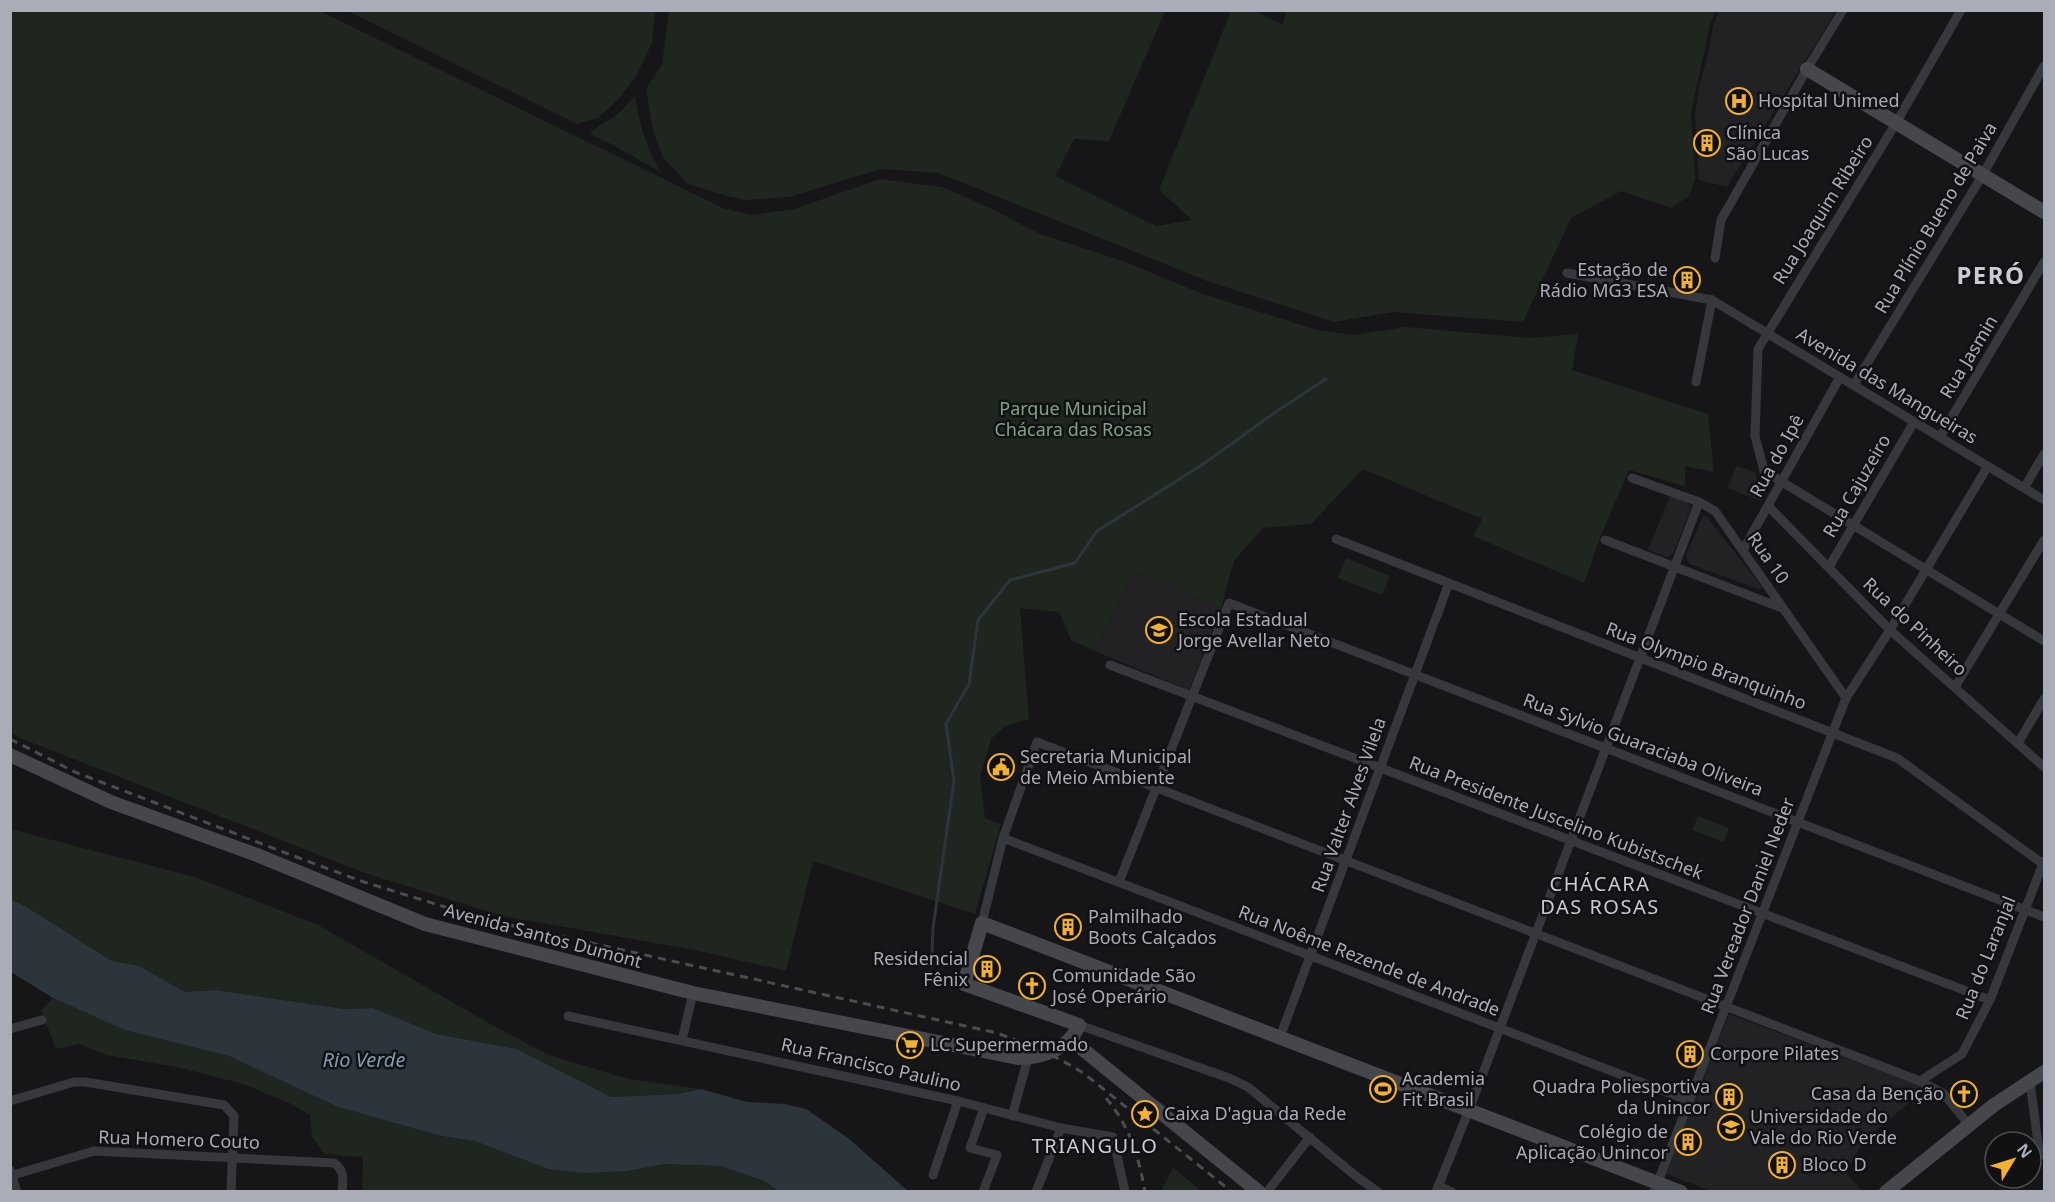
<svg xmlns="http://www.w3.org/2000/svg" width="2055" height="1202" font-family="'Noto Sans',sans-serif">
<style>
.built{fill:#222225}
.green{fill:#1e261f}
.water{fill:#2c353c}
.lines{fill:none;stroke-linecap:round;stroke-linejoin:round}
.stream{stroke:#2c353c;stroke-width:3}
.street{stroke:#37383d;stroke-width:9}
.secondary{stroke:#45474d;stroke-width:14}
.rail{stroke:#4a4c52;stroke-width:3;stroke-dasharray:8 6;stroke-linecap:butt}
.labels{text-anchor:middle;stroke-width:5;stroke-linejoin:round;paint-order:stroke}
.poi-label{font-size:18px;fill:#a8adb8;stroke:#111113;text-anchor:start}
.street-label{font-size:18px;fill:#a8adb8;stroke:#111113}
.park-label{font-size:18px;fill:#7fa381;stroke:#111113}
.neighbourhood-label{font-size:20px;letter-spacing:1.5px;fill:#c9ccd4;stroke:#111113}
.water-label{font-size:20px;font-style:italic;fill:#7f9bb3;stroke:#111113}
.district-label{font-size:24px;font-weight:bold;letter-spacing:1.5px;fill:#c9ccd4;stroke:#111113}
</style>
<rect width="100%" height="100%" fill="#161618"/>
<g class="built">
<path d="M 1719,11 L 1836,11 L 1727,187 L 1699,180 L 1695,115 L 1699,87 L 1709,50 L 1713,26 Z"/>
<path d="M 1736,466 L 1755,472 L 1763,502 L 1728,488 Z"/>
<path d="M 1670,496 L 1687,502 L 1691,508 L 1673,554 L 1667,557 L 1648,550 Z"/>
<path d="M 1703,516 L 1706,516 L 1762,587 L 1761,590 L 1690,564 L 1687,560 L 1686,555 Z"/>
<path d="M 1134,572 L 1221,608 L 1189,690 L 1095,651 Z"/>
<path d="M 1729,1014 L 1927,1088 L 1874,1132 L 1862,1145 L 1854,1156 L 1847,1174 L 1862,1191 L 1711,1191 L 1666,1174 Z"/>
</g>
<g class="green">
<path d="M 1287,10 L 1716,11 L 1710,24 L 1691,113 L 1695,179 L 1689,196 L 1671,208 L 1621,191 L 1571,218 L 1523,322 L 1393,312 L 1334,322 L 1207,281 L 939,173 L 881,169 L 789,197 L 746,200 L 727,196 L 688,184 L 663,157 L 653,131 L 646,89 L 662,64 L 669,11 L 1165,11 L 1109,141 L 1074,139 L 1056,176 L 1156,226 L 1192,220 L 1159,190 L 1231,11 L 1255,11 L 1282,25 Z"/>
<path d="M 10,11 L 320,11 L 723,208 L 752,215 L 794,209 L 880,179 L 942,187 L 986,206 L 1040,234 L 1120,260 L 1203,294 L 1317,330 L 1354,335 L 1406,327 L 1528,338 L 1578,334 L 1572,370 L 1708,414 L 1714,472 L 1685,466 L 1685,486 L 1629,470 L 1601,535 L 1584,583 L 1473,536 L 1482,519 L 1363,469 L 1311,524 L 1263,528 L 1234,561 L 1221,608 L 1134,572 L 1095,651 L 1071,640 L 1059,612 L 1020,608 L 1029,719 L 1005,726 L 991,739 L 980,777 L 985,818 L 1001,824 L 975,914 L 813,861 L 786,971 L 695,950 L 503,916 L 365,873 L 20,738 L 11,732 Z"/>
<path d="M 348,11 L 655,11 L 652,43 L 636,76 L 617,101 L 598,118 L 577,124 Z"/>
<path d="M 635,96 C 640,125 646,149 662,173 L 615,146 L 590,134 C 595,126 610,121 618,114 C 624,109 629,102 635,96 Z"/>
<path d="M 1346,558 L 1390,576 L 1382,595 L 1338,578 Z"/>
<path d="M 1698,816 L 1729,828 L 1724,842 L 1692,830 Z"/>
<path d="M 10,829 L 195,877 L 318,925 L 492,1025 L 549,1055 L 628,1079 L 701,1089 L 677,1094 L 611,1097 L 517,1049 L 436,1034 L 373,1008 L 344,1009 L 216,990 L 185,992 L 139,966 L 112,961 L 28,908 L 11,899 Z"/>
<path d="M 53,998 L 125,1030 L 229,1056 L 338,1107 L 441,1136 L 475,1141 L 548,1169 L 628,1171 L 664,1164 L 721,1166 L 764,1181 L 779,1191 L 362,1191 L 363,1157 L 325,1154 L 312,1137 L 310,1115 L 289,1103 L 243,1084 L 177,1067 L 106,1055 L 80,1044 L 56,1049 L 41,1011 Z"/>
<path d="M 1173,1168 L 1202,1191 L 1161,1191 Z"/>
</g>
<path class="water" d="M 11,899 L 28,908 L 112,961 L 139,966 L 185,992 L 216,990 L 344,1009 L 373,1008 L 436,1034 L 517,1049 L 611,1097 L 677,1094 L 701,1089 L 747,1102 L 785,1104 L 806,1109 L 848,1138 L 908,1191 L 779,1191 L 764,1181 L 721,1166 L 664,1164 L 628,1171 L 585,1173 L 548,1169 L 475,1141 L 441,1136 L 338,1107 L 229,1056 L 125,1030 L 53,998 L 11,972 Z"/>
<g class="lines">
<path class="stream" d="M 932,955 L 933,928 L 954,781 L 946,724 L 969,684 L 978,620 L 1010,580 L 1075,563 L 1097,531 L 1202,465 L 1277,411 L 1326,379"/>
<g class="street">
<path d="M 1961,10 L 1896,123 L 1758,349 L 1755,436 L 1764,471 L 2044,641"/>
<path d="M 1715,258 L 1721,220 L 1807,69 L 1843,10"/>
<path d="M 1567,273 L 1712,300 L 2044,500"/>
<path d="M 1696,382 L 1712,300"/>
<path d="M 1854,385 L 1982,176 L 2044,66"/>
<path d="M 1940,437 L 2044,262"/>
<path d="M 1632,478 L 1699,502 L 1715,511 L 1846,698"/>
<path d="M 2024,488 L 2044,454"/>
<path d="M 1768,506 L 1890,630 L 2044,767"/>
<path d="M 1336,539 L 1897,758 L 2043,864"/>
<path d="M 1605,540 L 1782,608"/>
<path d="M 1743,550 L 1840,377"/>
<path d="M 1829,567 L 1914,422"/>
<path d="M 1110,665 L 1990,1000"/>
<path d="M 1955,687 L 2044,540"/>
<path d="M 2018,743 L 2044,699"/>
<path d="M 1003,838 L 1690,1101"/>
<path d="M 1119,882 L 1229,603 L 2044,917"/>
<path d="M 982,923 L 1003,838 L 1037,742 L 1920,1081 L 1944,1094 L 1969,1125"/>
<path d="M 568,1016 L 958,1101 L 1061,1128 L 1113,1137 L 1125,1192"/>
<path d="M 1079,1025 L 1229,1078 L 1248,1087 L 1357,1177 L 1378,1192"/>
<path d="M 10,1029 L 42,1020"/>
<path d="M 1280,1037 L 1449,583"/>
<path d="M 682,1040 L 693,993"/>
<path d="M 1920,1081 L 1962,1054 L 1990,1000 L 2044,861"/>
<path d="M 2030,1082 L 2039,1151 L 2044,1155"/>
<path d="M 10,1101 L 74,1082 L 85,1082 L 224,1105 L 234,1116 L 231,1192"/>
<path d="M 1012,1116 L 1028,1058"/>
<path d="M 10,1170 L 17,1192"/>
<path d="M 933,1175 L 958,1101"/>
<path d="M 10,1176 L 94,1151 L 334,1163 C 345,1171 343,1179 342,1192"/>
<path d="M 1438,1186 L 1452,1192"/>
<path d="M 983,1192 L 997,1155 L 970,1148 L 984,1108"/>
<path d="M 1036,1192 L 1061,1128"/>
<path d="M 1267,1192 L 1310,1137"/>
<path d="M 1436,1192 L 1469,1110 L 1699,502"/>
<path d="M 1654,1192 L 1846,698 L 1890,630 L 1988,466"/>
</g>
<g class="secondary">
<path d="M 1807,69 L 2044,212"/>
<path d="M 10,755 L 111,802 L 257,855 L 425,924 L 693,993 L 1018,1058 C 1042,1058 1069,1049 1079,1025 L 964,984 L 982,923 L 1681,1192"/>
<path d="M 1070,1039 L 1259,1192"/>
<path d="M 1886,1192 L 1994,1105 L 2044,1072"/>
</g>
<g class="rail">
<path d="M 10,739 L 75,772 L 283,852 L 361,881 L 487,920 L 997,1033 C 1029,1045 1058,1056 1086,1075 L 1232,1192"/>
<path d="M 1106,1098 C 1129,1125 1139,1157 1145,1192"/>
</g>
</g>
<defs>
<symbol id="hospital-ring" viewBox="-11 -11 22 22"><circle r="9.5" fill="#111113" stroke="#f2b134" stroke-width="1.5"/><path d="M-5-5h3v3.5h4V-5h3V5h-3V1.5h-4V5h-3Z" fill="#f2b134"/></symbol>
<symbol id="building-ring" viewBox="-11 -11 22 22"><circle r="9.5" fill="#111113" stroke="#f2b134" stroke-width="1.5"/><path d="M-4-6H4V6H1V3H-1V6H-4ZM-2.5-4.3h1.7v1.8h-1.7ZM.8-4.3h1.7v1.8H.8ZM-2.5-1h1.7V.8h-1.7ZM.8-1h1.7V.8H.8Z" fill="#f2b134"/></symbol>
<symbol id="school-ring" viewBox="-11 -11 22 22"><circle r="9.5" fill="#111113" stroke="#f2b134" stroke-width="1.5"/><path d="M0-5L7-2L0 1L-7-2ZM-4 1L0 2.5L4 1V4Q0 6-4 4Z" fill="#f2b134"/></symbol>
<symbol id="civic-ring" viewBox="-11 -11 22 22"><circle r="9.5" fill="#111113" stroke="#f2b134" stroke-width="1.5"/><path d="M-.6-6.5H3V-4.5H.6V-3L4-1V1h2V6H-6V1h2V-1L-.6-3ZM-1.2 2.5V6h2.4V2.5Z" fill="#f2b134"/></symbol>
<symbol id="church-ring" viewBox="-11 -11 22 22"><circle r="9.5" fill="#111113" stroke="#f2b134" stroke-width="1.5"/><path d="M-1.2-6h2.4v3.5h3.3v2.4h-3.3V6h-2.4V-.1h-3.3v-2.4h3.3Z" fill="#f2b134"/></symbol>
<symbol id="supermarket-ring" viewBox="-11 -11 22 22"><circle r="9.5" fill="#111113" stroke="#f2b134" stroke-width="1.5"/><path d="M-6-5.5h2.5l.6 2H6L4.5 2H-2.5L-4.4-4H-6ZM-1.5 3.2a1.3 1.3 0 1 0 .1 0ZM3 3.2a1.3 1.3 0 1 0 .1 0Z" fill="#f2b134"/></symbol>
<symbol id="stadium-ring" viewBox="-11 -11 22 22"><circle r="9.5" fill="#111113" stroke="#f2b134" stroke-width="1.5"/><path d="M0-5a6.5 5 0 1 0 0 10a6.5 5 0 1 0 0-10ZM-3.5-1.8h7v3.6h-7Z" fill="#f2b134"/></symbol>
<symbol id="sight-ring" viewBox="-11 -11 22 22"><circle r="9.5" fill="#111113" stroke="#f2b134" stroke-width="1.5"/><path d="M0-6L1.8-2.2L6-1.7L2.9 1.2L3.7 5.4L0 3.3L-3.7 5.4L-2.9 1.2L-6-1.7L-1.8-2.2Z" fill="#f2b134"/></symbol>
<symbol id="university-ring" viewBox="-11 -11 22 22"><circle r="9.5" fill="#111113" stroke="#f2b134" stroke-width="1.5"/><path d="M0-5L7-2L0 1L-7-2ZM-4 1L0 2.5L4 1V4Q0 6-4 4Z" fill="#f2b134"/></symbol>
</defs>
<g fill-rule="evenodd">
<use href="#hospital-ring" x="1724" y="86" width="30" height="30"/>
<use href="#building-ring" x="1692" y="128" width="30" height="30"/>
<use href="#building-ring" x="1672" y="265" width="30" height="30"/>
<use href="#school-ring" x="1144" y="615" width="30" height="30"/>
<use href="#civic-ring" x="986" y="752" width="30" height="30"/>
<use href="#building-ring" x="1053" y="912" width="30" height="30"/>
<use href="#building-ring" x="972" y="954" width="30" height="30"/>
<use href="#church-ring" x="1017" y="971" width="30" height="30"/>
<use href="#supermarket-ring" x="895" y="1030" width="30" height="30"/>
<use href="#building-ring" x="1675" y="1039" width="30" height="30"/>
<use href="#stadium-ring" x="1368" y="1074" width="30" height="30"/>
<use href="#church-ring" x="1949" y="1079" width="30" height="30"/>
<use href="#building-ring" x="1714" y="1082" width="30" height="30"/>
<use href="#sight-ring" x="1130" y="1099" width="30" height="30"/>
<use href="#university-ring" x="1716" y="1112" width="30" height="30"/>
<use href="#building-ring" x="1673" y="1127" width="30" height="30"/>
<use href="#building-ring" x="1767" y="1150" width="30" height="30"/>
</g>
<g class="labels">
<g class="poi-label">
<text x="1758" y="107">Hospital Unimed</text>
<text x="1726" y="139">Clínica<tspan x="1726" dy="21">São Lucas</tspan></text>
<text x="1668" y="276" text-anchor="end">Estação de<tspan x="1668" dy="21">Rádio MG3 ESA</tspan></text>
<text x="1178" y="626">Escola Estadual<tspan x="1178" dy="21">Jorge Avellar Neto</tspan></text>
<text x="1020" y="763">Secretaria Municipal<tspan x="1020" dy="21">de Meio Ambiente</tspan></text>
<text x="1088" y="923">Palmilhado<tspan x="1088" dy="21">Boots Calçados</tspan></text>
<text x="968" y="965" text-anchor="end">Residencial<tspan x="968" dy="21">Fênix</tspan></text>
<text x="1052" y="982">Comunidade São<tspan x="1052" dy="21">José Operário</tspan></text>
<text x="930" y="1051">LC Supermermado</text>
<text x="1710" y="1060">Corpore Pilates</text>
<text x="1402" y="1085">Academia<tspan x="1402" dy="21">Fit Brasil</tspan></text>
<text x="1710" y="1093" text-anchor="end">Quadra Poliesportiva<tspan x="1710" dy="21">da Unincor</tspan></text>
<text x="1944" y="1100" text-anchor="end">Casa da Benção</text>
<text x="1164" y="1120">Caixa D'agua da Rede</text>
<text x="1750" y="1123">Universidade do<tspan x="1750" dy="21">Vale do Rio Verde</tspan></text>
<text x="1668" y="1138" text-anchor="end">Colégio de<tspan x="1668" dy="21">Aplicação Unincor</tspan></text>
<text x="1802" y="1171">Bloco D</text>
</g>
<g class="street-label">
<text transform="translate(1823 210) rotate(-58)" y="6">Rua Joaquim Ribeiro</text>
<text transform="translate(1936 218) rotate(-59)" y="6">Rua Plínio Bueno de Paiva</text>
<text transform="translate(1969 357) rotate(-59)" y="6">Rua Jasmin</text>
<text transform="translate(1887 386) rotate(31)" y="6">Avenida das Mangueiras</text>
<text transform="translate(1777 456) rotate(-61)" y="6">Rua do Ipê</text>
<text transform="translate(1857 486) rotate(-60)" y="6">Rua Cajuzeiro</text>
<text transform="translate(1768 558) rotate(55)" y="6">Rua 10</text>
<text transform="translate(1915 627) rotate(43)" y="6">Rua do Pinheiro</text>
<text transform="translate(1706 666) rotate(21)" y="6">Rua Olympio Branquinho</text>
<text transform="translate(1643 745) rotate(21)" y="6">Rua Sylvio Guaraciaba Oliveira</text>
<text transform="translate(1349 805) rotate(-70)" y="6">Rua Valter Alves Vilela</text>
<text transform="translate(1556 818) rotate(21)" y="6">Rua Presidente Juscelino Kubistschek</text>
<text transform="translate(1748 906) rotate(-69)" y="6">Rua Vereador Daniel Neder</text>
<text transform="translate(543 936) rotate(15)" y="6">Avenida Santos Dumont</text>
<text transform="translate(1986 958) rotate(-68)" y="6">Rua do Laranjal</text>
<text transform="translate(1369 961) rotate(21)" y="6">Rua Noême Rezende de Andrade</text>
<text transform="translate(871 1065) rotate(13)" y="6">Rua Francisco Paulino</text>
<text transform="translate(179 1140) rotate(2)" y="6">Rua Homero Couto</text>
</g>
<g class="park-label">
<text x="1073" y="415">Parque Municipal<tspan x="1073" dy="21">Chácara das Rosas</tspan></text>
</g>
<g class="neighbourhood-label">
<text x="1600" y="891">CHÁCARA<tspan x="1600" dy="23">DAS ROSAS</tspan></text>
<text x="1095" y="1153">TRIANGULO</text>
</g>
<g class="water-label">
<text x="364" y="1067">Rio Verde</text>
</g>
<g class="district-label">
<text x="1991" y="284">PERÓ</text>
</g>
</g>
<rect width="2055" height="1202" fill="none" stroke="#a8adb8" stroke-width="24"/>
<g transform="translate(2013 1160) rotate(52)"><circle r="28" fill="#111113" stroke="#4d4f55" stroke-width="1.5"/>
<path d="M0-4.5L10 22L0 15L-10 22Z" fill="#f2b134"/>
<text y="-9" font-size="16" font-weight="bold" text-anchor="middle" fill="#a8adb8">N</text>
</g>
</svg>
